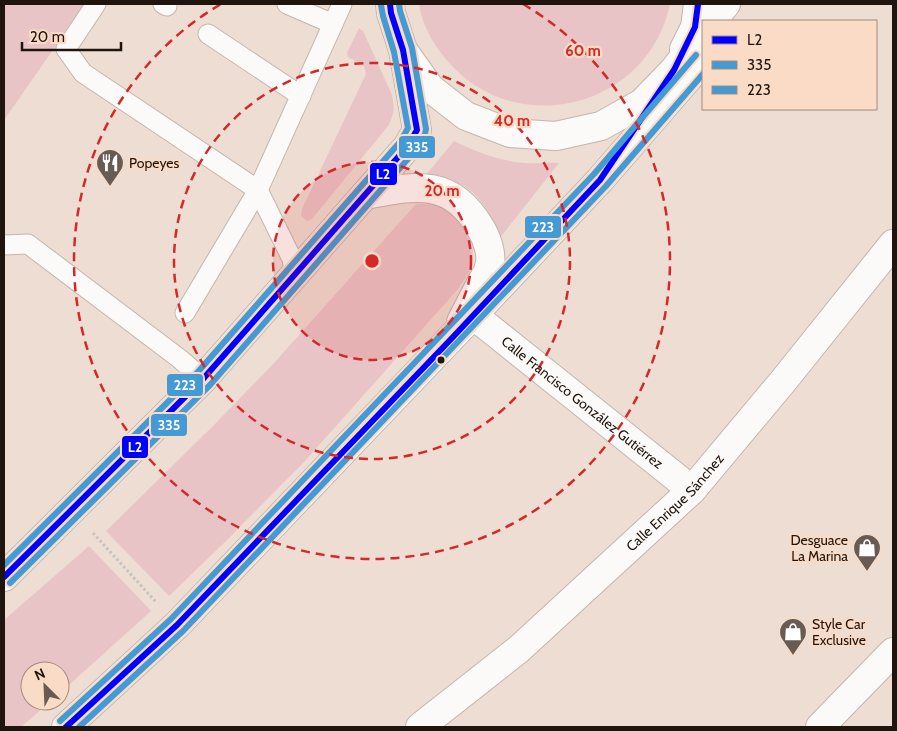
<svg xmlns="http://www.w3.org/2000/svg" width="897" height="731" font-family="Cabin,sans-serif">
<style>
.green{fill:#e8c4c7}
.lines{fill:none;stroke-linecap:round;stroke-linejoin:round}
.lane-casing{stroke:#c3b6ae;stroke-width:21}
.street-casing{stroke:#c3b6ae;stroke-width:30}
.secondary-casing{stroke:#c3b6ae;stroke-width:30}
.path{stroke:#c8c3c0;stroke-width:3;stroke-dasharray:2.5 2.5;stroke-linecap:butt}
.lane{stroke:#fcfaf8;stroke-width:19}
.street{stroke:#fcfaf8;stroke-width:28}
.secondary{stroke:#fcfaf8;stroke-width:28}
.bus-1-casing{stroke:#f9dbc6;stroke-width:10}
.bus-2-casing{stroke:#f9dbc6;stroke-width:10}
.bus-3-casing{stroke:#f9dbc6;stroke-width:10}
.bus-1{stroke:#00f;stroke-width:6}
.bus-2{stroke:#449ad5;stroke-width:6}
.bus-3{stroke:#449ad5;stroke-width:6}
.ring{fill:none;stroke:#d62828;stroke-width:2.5;stroke-dasharray:9 6}
.bus-dot{fill:#20150e;stroke:#f9dbc6;stroke-width:2}
.labels{text-anchor:middle;stroke-width:4.5;stroke-linejoin:round;paint-order:stroke}
.poi-label{font-size:14px;fill:#20150e;stroke:#f9dbc6;text-anchor:start}
.street-label{font-size:14px;fill:#20150e;stroke:#f9dbc6}
.centre{fill:#d62828;stroke:#f9dbc6;stroke-width:2.5}
.ring-label{font-size:15px;text-anchor:middle;font-weight:bold;fill:#d62828;stroke:#f9dbc6;stroke-width:4.5;stroke-linejoin:round;paint-order:stroke}
.line-badge{stroke:#f9dbc6;stroke-width:2}
.badge-label{font-size:14px;text-anchor:middle;font-weight:bold;fill:#fff}
</style>
<rect width="100%" height="100%" fill="#edddd2"/>
<g class="green">
<path d="M 4,4 L 85,4 L 4,120 Z"/>
<path d="M 419,4 L 670,4 C 648,109 513,142 445,58 C 432,42 422,24 419,4 Z"/>
<path d="M 359,28 L 363,31 L 392,95 C 395,108 394,115 388,126 L 312,219 L 307,221 L 301,216 L 302,209 L 366,74 L 364,66 L 348,57 L 347,53 Z"/>
<path d="M 454,141 C 476,152 500,161 524,163 C 536,164 548,162 559,163 L 499,239 C 485,198 470,179 425,176 Z"/>
<path d="M 416,204 C 421,204 427,203 432,204 C 459,208 482,244 470,270 C 467,276 462,283 458,289 L 304,462 L 227,540 L 169,596 L 106,531 L 214,425 L 274,363 Z"/>
<path d="M 89,546 L 151,611 L 60,693 L 60,671 L 30,671 L 30,701 L 51,701 L 21,727 L 4,727 L 4,620 Z"/>
</g>
<g class="lines">
<defs>
<g id="lane">
<path d="M 96,4 L 66,49 L 83,73 L 258,190 L 185,313"/>
<path d="M 163,4 L 167,6"/>
<path d="M 287,4 L 333,24"/>
<path d="M 208,34 L 301,96"/>
<path d="M 4,245 L 28,244 L 180,359 L 203,379"/>
<path d="M 295,275 L 292,259 L 258,190 L 342,4"/>
</g>
<g id="street">
<path d="M 365,195 C 415,186 450,177 480,227 C 487,238 493,255 489,267 C 488,273 483,279 480,285 C 474,297 467,310 461,322"/>
<path id="s1" d="M 473,315 L 692,490"/>
<path id="s2" d="M 420,727 L 519,649 L 692,490 L 784,380 L 893,244"/>
<path d="M 820,727 L 893,652"/>
</g>
<g id="secondary">
<path d="M 390,4 L 391,13 L 403,50 L 430,88 L 466,116 L 510,133 L 556,136 L 601,126 L 642,103 L 674,70 L 703,33"/>
<path d="M 712,21 L 726,4"/>
<path d="M 684,49 L 695,27 L 698,4"/>
<path d="M 4,577 L 203,379 L 407,147 L 417,130 L 403,50"/>
<path d="M 66,727 L 177,625 L 473,315 L 600,180 L 703,61"/>
</g>
</defs>
<use href="#lane" class="lane-casing"/>
<use href="#street" class="street-casing"/>
<use href="#secondary" class="secondary-casing"/>
<path class="path" d="M 93,533 L 156,602"/>
<use href="#lane" class="lane"/>
<use href="#street" class="street"/>
<use href="#secondary" class="secondary"/>
<defs>
<g id="bus-1">
<path d="M 4,577 L 203,379 L 407,147 L 417,130 L 403,50 L 391,13 L 390,4"/>
<path d="M 66,727 L 177,625 L 453,337 L 600,180 L 674,70 L 695,27 L 698,4"/>
</g>
<g id="bus-2">
<path d="M 10,583 L 210,385 L 414,152 L 425,134 L 426,129 L 412,48 L 400,11 L 399,4"/>
<path d="M 79,727 L 183,631 L 606,186 L 703,74"/>
</g>
<g id="bus-3">
<path d="M 4,565 L 197,373 L 400,142 L 408,128 L 394,52 L 383,16 L 381,5"/>
<path d="M 60,721 L 171,619 L 594,174 L 696,55"/>
</g>
</defs>
<use href="#bus-1" class="bus-1-casing"/>
<use href="#bus-2" class="bus-2-casing"/>
<use href="#bus-3" class="bus-3-casing"/>
<use href="#bus-1" class="bus-1"/>
<use href="#bus-2" class="bus-2"/>
<use href="#bus-3" class="bus-3"/>
</g>
<circle cx="372" cy="261" r="99" fill="#d62828" fill-opacity=".12"/>
<g class="ring">
<circle cx="372" cy="261" r="99"/>
<circle cx="372" cy="261" r="198"/>
<path d="M523 4A298 298 0 1 1 221 4"/>
</g>
<defs>
<symbol id="restaurant-pin" viewBox="-11 -11 22 30"><path d="M0 17L-7.5 6A9.5 9.5 0 1 1 7.5 6Z" fill="#685b53" stroke="#f9dbc6"/><path d="M-5-6h1v4h1v-4h1v4h1v-4h1v5L-1.5 .5V6h-2V.5L-5-1ZM5-6V6H3V1.5H1.5Q1.5-4 5-6Z" fill="#fff"/></symbol>
<symbol id="shop-pin" viewBox="-11 -11 22 30"><path d="M0 17L-7.5 6A9.5 9.5 0 1 1 7.5 6Z" fill="#685b53" stroke="#f9dbc6"/><path d="M-5-2.5h2.3a2.7 3.5 0 0 1 5.4 0H5L5.5 6h-11ZM-1.5-2.5h3a1.5 2.3 0 0 0-3 0Z" fill="#fff"/></symbol>
</defs>
<g fill-rule="evenodd">
<use href="#restaurant-pin" x="94" y="147" width="32" height="43"/>
<use href="#shop-pin" x="851" y="532" width="32" height="43"/>
<use href="#shop-pin" x="777" y="616" width="32" height="43"/>
</g>
<circle class="bus-dot" cx="441" cy="360" r="4.5"/>
<g class="labels">
<g class="poi-label">
<text x="129" y="168">Popeyes</text>
<text x="848" y="545" text-anchor="end">Desguace<tspan x="848" dy="16">La Marina</tspan></text>
<text x="812" y="629">Style Car<tspan x="812" dy="16">Exclusive</tspan></text>
</g>
<g class="street-label">
<text dy="5" stroke="none"><textPath href="#s1" startOffset="140">Calle Francisco González Gutiérrez</textPath></text>
<text dy="5" stroke="none"><textPath href="#s2" startOffset="340">Calle Enrique Sánchez</textPath></text>
</g>
</g>
<circle cx="372" cy="261" r="8" class="centre"/>
<g class="ring-label">
<text x="583" y="56">60 m</text>
<text x="512" y="126">40 m</text>
<text x="442" y="196">20 m</text>
</g>
<g class="line-badge">
<rect x="398" y="135" width="38" height="24" rx="5" fill="#449ad5"/>
<rect x="369" y="162" width="29" height="24" rx="5" fill="#00f"/>
<rect x="524" y="215" width="38" height="24" rx="5" fill="#449ad5"/>
<rect x="166" y="373" width="38" height="24" rx="5" fill="#449ad5"/>
<rect x="150" y="413" width="38" height="24" rx="5" fill="#449ad5"/>
<rect x="121" y="435" width="28" height="24" rx="5" fill="#00f"/>
</g>
<g class="badge-label">
<text x="417" y="152">335</text>
<text x="383" y="179">L2</text>
<text x="543" y="232">223</text>
<text x="185" y="390">223</text>
<text x="169" y="430">335</text>
<text x="135" y="452">L2</text>
</g>
<rect width="897" height="731" fill="none" stroke="#20150e" stroke-width="10"/>
<rect x="702" y="20" width="175" height="90" fill="#f9dbc6" stroke="#a28c7c"/>
<rect x="712" y="36" width="25" height="8" fill="#0000ff" stroke="#a28c7c"/>
<text x="747" y="45" font-size="15" fill="#20150e">L2</text>
<rect x="712" y="61" width="25" height="8" fill="#449ad5" stroke="#a28c7c"/>
<text x="747" y="70" font-size="15" fill="#20150e">335</text>
<rect x="712" y="86" width="25" height="8" fill="#449ad5" stroke="#a28c7c"/>
<text x="747" y="95" font-size="15" fill="#20150e">223</text>
<g transform="translate(45 686) rotate(336)"><circle r="24" fill="#f9dbc6" stroke="#a28c7c"/>
<path d="M0-4L9 19L0 12L-9 19Z" fill="#685b53"/>
<text y="-8" font-size="14" font-weight="bold" text-anchor="middle" fill="#20150e">N</text>
</g>
<path d="M22 42v8h99v-8" fill="none" stroke="#20150e" stroke-width="2.5"/>
<text x="30" y="42" font-size="15" fill="#20150e" stroke="#f9dbc6" stroke-width="4" paint-order="stroke">20 m</text>
</svg>
